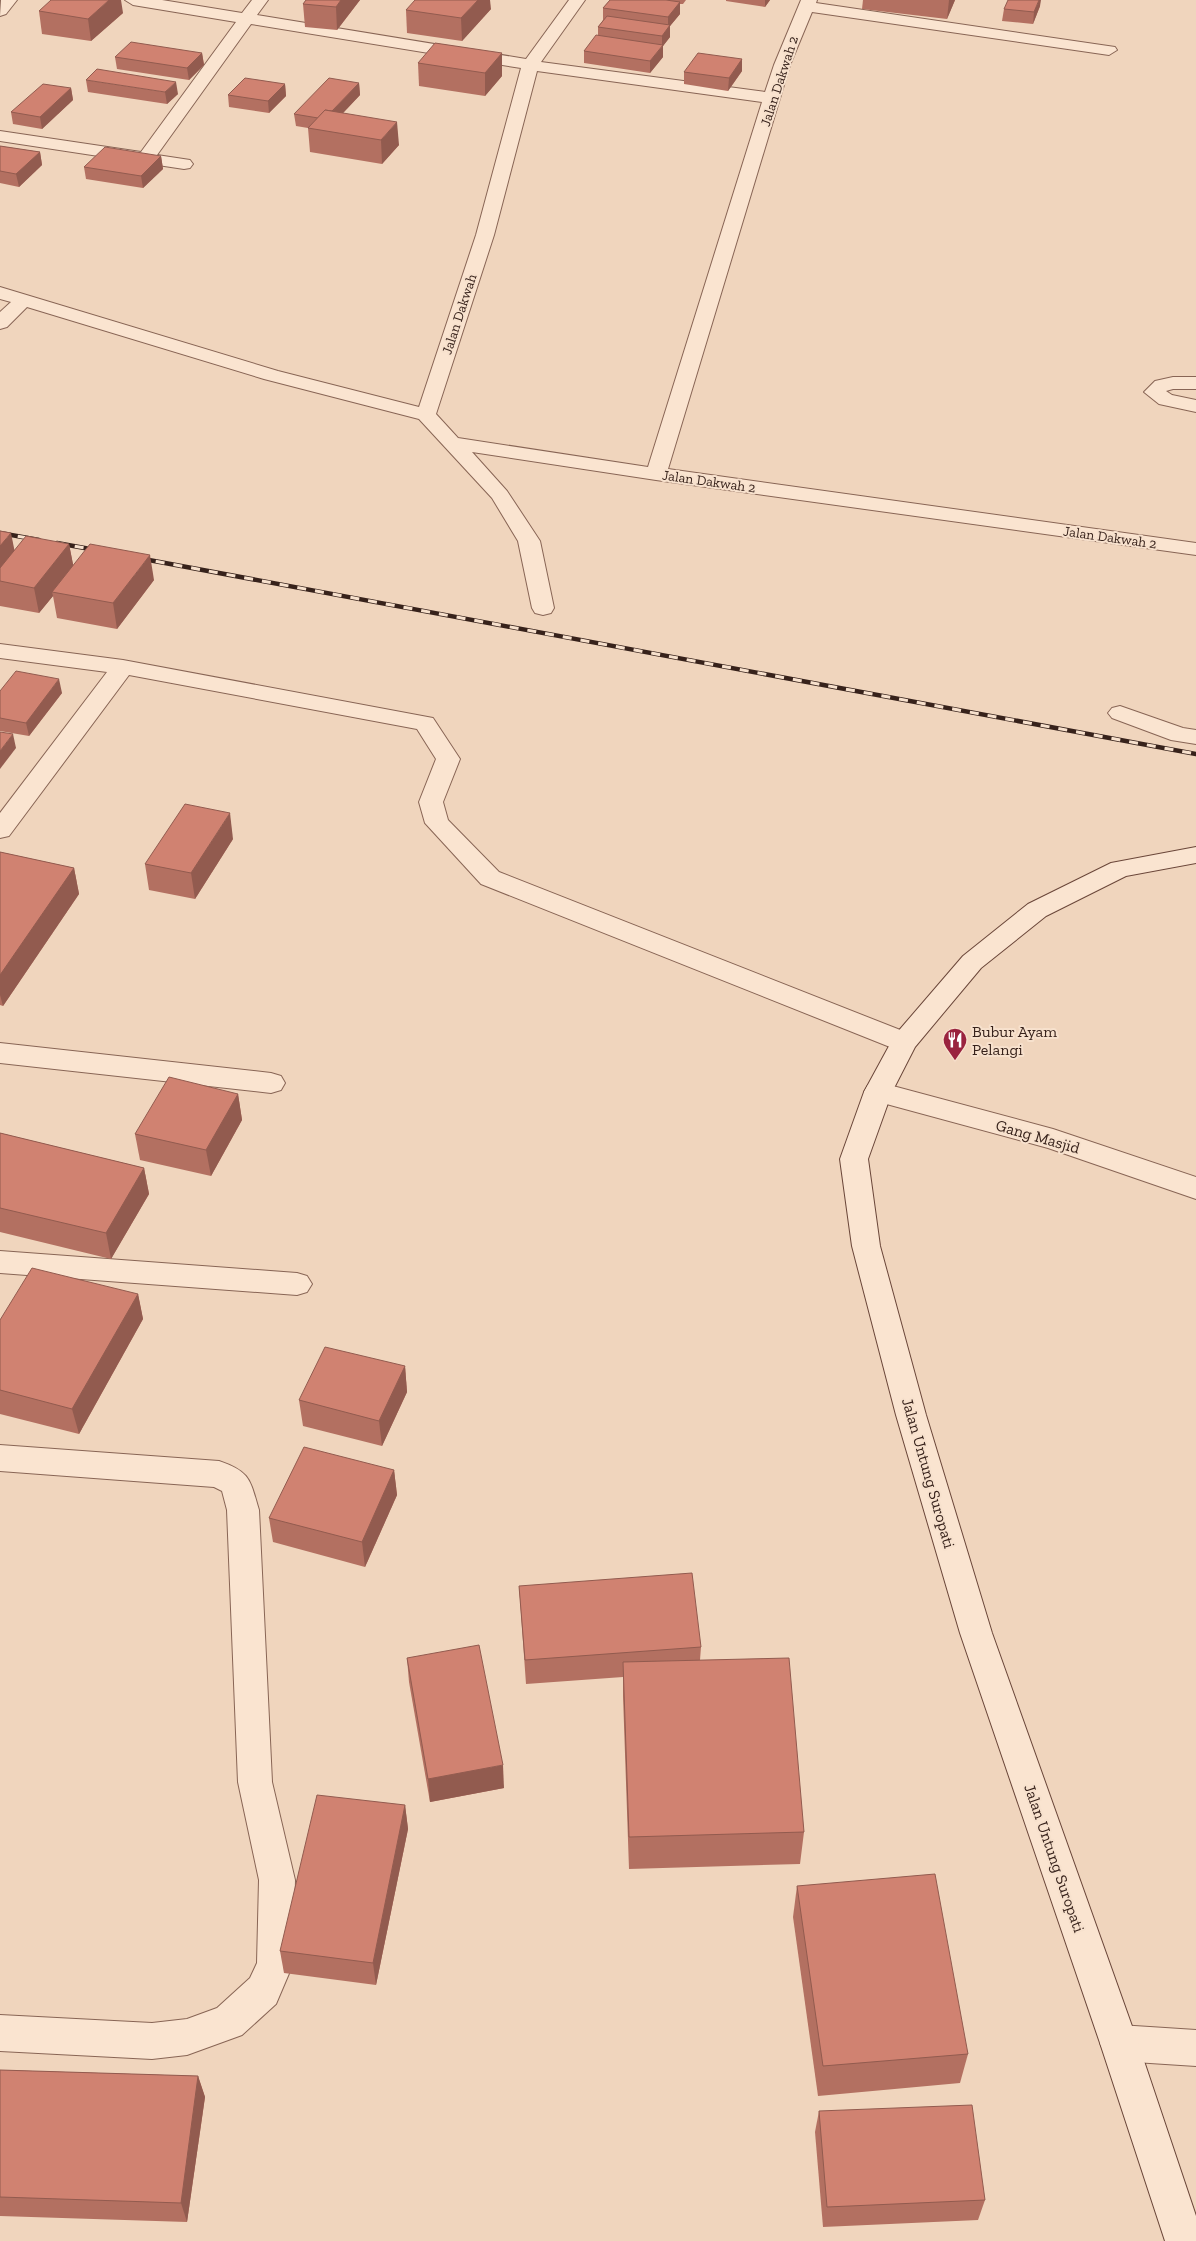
<svg xmlns="http://www.w3.org/2000/svg" width="1196" height="2241" font-family="'Zilla Slab',serif">
<style>
.lines{fill:none;stroke-linecap:round;stroke-linejoin:round}
.lane-casing{stroke:#886555;stroke-width:2}
.street-casing{stroke:#886555;stroke-width:2}
.secondary-casing{stroke:#6a4639;stroke-width:2}
.lane{fill:#fae4d0;fill-rule:evenodd}
.street{fill:#fae4d0;fill-rule:evenodd}
.secondary{fill:#fae4d0;fill-rule:evenodd}
.rail-casing{stroke:#37221b;stroke-width:4.5}
.rail{stroke:#f7e1cd;stroke-width:3;stroke-dasharray:9;stroke-linecap:butt}
.wall{fill:#b37061}
.shaded-wall{fill:#925b4f}
.building{fill:#d08271;stroke:#925b4f}
.labels{text-anchor:middle;stroke-width:4;stroke-linejoin:round;paint-order:stroke}
.far-street-label{font-size:14px;fill:#37221b;stroke:#f7e1cd}
.poi-label{font-size:16px;fill:#37221b;stroke:#f7e1cd;text-anchor:start}
.street-label{font-size:16px;fill:#37221b;stroke:#f7e1cd}
</style>
<rect width="100%" height="100%" fill="#f0d5bd"/>
<g class="lines">
<defs>
<path id="lane" d="M 1173,377 L 1196,377 L 1196,389 L 1173,389 L 1166,391 L 1172,395 L 1196,400 L 1196,412 L 1159,404 L 1144,392 L 1155,381 Z"/>
<g id="street">
<path d="M 17,0 L 6,14 L 0,16 L 1,0 Z"/>
<path d="M 125,0 L 162,0 L 242,13 L 252,0 L 268,0 L 257,15 L 526,59 L 569,0 L 585,0 L 541,62 L 765,92 L 774,65 L 801,0 L 817,0 L 816,3 L 1115,47 L 1117,50 L 1109,55 L 812,12 L 790,65 L 668,469 L 1196,543 L 1196,555 L 656,480 L 472,452 L 507,491 L 540,541 L 554,608 L 551,613 L 543,615 L 535,613 L 532,608 L 518,541 L 492,498 L 419,419 L 264,379 L 27,307 L 7,327 L 0,329 L 0,312 L 11,302 L 0,299 L 0,287 L 278,371 L 419,407 L 476,235 L 521,68 L 251,24 L 157,155 L 190,160 L 193,164 L 190,168 L 184,169 L 0,141 L 0,131 L 141,152 L 236,22 L 133,5 ZM 537,71 L 762,102 L 648,467 L 458,438 L 436,414 L 494,235 Z"/>
<path d="M 0,644 L 123,660 L 433,718 L 460,759 L 443,802 L 448,820 L 499,872 L 913,1035 L 917,1042 L 913,1049 L 904,1051 L 895,1049 L 481,884 L 425,823 L 419,802 L 436,759 L 417,729 L 129,675 L 9,836 L 0,838 L 0,813 L 107,672 L 0,658 Z"/>
<path d="M 1120,706 L 1183,728 L 1196,730 L 1196,744 L 1171,740 L 1112,718 L 1108,713 L 1112,708 Z"/>
<path d="M 0,1043 L 271,1073 L 281,1076 L 285,1083 L 281,1090 L 271,1093 L 0,1063 Z"/>
<path d="M 878,1082 L 1053,1129 L 1196,1177 L 1196,1199 L 1048,1148 L 868,1099 L 864,1092 L 868,1085 Z"/>
<path d="M 0,1251 L 297,1273 L 307,1276 L 312,1284 L 307,1292 L 297,1295 L 0,1273 Z"/>
<path d="M 0,1445 L 219,1461 C 251,1472 250,1480 259,1510 L 272,1782 L 295,1880 L 293,1964 L 276,2004 L 242,2035 L 187,2055 L 152,2059 L 0,2051 L 0,2015 L 152,2023 L 187,2019 L 217,2008 L 250,1978 L 257,1963 L 259,1880 L 238,1782 L 227,1510 L 222,1491 L 214,1487 L 0,1471 Z"/>
<path d="M 1119,2025 L 1196,2030 L 1196,2066 L 1119,2061 L 1106,2056 L 1100,2043 L 1106,2030 Z"/>
</g>
<path id="secondary" d="M 1196,847 L 1196,863 L 1126,876 L 1046,916 L 981,968 L 915,1047 L 892,1092 L 868,1159 L 880,1246 L 926,1415 L 992,1633 L 1138,2043 L 1196,2216 L 1196,2241 L 1165,2241 L 1100,2043 L 960,1633 L 896,1415 L 852,1246 L 840,1159 L 864,1092 L 895,1035 L 963,956 L 1028,904 L 1111,863 Z"/>
</defs>
<use href="#lane" class="lane-casing"/>
<use href="#street" class="street-casing"/>
<use href="#secondary" class="secondary-casing"/>
<use href="#lane" class="lane"/>
<use href="#street" class="street"/>
<use href="#secondary" class="secondary"/>
<defs>
<g id="rail">
<path d="M 0,533 L 39,540"/>
<path d="M 57,543 L 101,551"/>
<path d="M 138,558 L 1196,754"/>
</g>
</defs>
<use href="#rail" class="rail-casing"/>
<use href="#rail" class="rail"/>
</g>
<g class="wall">
<path d="M 306,0 L 360,0 L 337,30 L 305,27 L 303,4 Z"/>
<path d="M 610,0 L 686,0 L 683,4 L 680,4 L 680,14 L 670,26 L 670,37 L 663,46 L 663,57 L 650,73 L 584,63 L 584,51 L 598,35 L 598,27 L 603,20 L 603,8 Z"/>
<path d="M 726,0 L 770,0 L 765,7 L 726,1 Z"/>
<path d="M 863,0 L 955,0 L 947,19 L 862,9 Z"/>
<path d="M 1040,6 L 1033,24 L 1002,21 L 1004,9 Z"/>
<path d="M 491,9 L 462,41 L 407,33 L 406,10 Z"/>
<path d="M 39,11 L 123,13 L 91,41 L 42,34 Z"/>
<path d="M 202,53 L 204,65 L 189,80 L 117,69 L 115,57 Z"/>
<path d="M 502,53 L 502,76 L 485,96 L 419,86 L 418,63 Z"/>
<path d="M 742,59 L 742,71 L 728,91 L 684,84 L 684,72 Z"/>
<path d="M 86,80 L 178,94 L 167,104 L 88,92 Z"/>
<path d="M 359,83 L 360,95 L 343,113 L 399,145 L 382,164 L 310,152 L 308,128 L 296,126 L 294,114 Z"/>
<path d="M 285,84 L 286,96 L 269,113 L 229,107 L 228,95 Z"/>
<path d="M 71,88 L 73,100 L 42,129 L 13,124 L 11,112 Z"/>
<path d="M 0,146 L 40,152 L 42,165 L 19,187 L 0,183 Z"/>
<path d="M 161,156 L 163,169 L 143,188 L 86,179 L 84,167 Z"/>
<path d="M 0,531 L 14,550 L 69,544 L 73,565 L 154,580 L 117,629 L 57,618 L 53,596 L 39,613 L 0,606 Z"/>
<path d="M 0,691 L 62,693 L 29,736 L 0,731 Z"/>
<path d="M 233,839 L 195,899 L 149,890 L 145,864 Z"/>
<path d="M 0,852 L 74,868 L 79,894 L 3,1006 L 0,1005 Z"/>
<path d="M 238,1094 L 242,1120 L 211,1176 L 140,1160 L 135,1134 Z"/>
<path d="M 0,1133 L 144,1168 L 149,1194 L 111,1259 L 0,1232 Z"/>
<path d="M 138,1294 L 143,1319 L 79,1434 L 0,1414 L 0,1320 Z"/>
<path d="M 405,1366 L 407,1392 L 382,1446 L 303,1426 L 299,1400 Z"/>
<path d="M 394,1470 L 397,1495 L 365,1567 L 273,1542 L 269,1518 Z"/>
<path d="M 519,1586 L 701,1647 L 700,1660 L 804,1832 L 800,1864 L 629,1869 L 623,1696 L 623,1677 L 526,1684 Z"/>
<path d="M 407,1658 L 504,1788 L 430,1802 L 409,1682 Z"/>
<path d="M 405,1805 L 408,1829 L 376,1985 L 284,1973 L 280,1951 Z"/>
<path d="M 797,1886 L 968,2054 L 960,2083 L 818,2096 L 793,1917 Z"/>
<path d="M 0,2070 L 198,2076 L 205,2097 L 187,2222 L 0,2216 Z"/>
<path d="M 819,2111 L 985,2200 L 978,2220 L 823,2227 L 815,2132 Z"/>
</g>
<g class="shaded-wall">
<path d="M 109,0 L 121,0 L 123,13 L 91,41 L 88,19 Z"/>
<path d="M 341,0 L 360,0 L 337,30 L 336,7 Z"/>
<path d="M 478,0 L 490,0 L 491,9 L 462,41 L 461,18 Z"/>
<path d="M 765,0 L 770,0 L 765,7 Z"/>
<path d="M 949,0 L 955,0 L 947,19 Z"/>
<path d="M 1039,0 L 1041,0 L 1040,6 L 1033,24 L 1034,12 Z"/>
<path d="M 680,2 L 680,14 L 670,26 L 670,37 L 663,46 L 663,57 L 650,73 L 650,61 L 662,47 L 662,36 L 668,28 L 668,17 Z"/>
<path d="M 202,53 L 204,65 L 189,80 L 187,68 Z"/>
<path d="M 502,53 L 502,76 L 485,96 L 485,73 Z"/>
<path d="M 742,59 L 742,71 L 728,91 L 729,78 Z"/>
<path d="M 176,82 L 178,94 L 167,104 L 165,92 Z"/>
<path d="M 359,83 L 360,95 L 326,131 L 325,119 Z"/>
<path d="M 285,84 L 286,96 L 269,113 L 268,101 Z"/>
<path d="M 71,88 L 73,100 L 42,129 L 40,117 Z"/>
<path d="M 397,122 L 399,145 L 382,164 L 381,140 Z"/>
<path d="M 40,152 L 42,165 L 19,187 L 16,174 Z"/>
<path d="M 161,156 L 163,169 L 143,188 L 141,176 Z"/>
<path d="M 11,533 L 16,558 L 0,578 L 0,546 Z"/>
<path d="M 69,544 L 74,569 L 52,592 L 53,596 L 39,613 L 34,588 Z"/>
<path d="M 150,555 L 154,580 L 117,629 L 113,603 Z"/>
<path d="M 59,679 L 62,693 L 29,736 L 26,723 Z"/>
<path d="M 13,734 L 16,748 L 0,769 L 0,751 Z"/>
<path d="M 230,813 L 233,839 L 195,899 L 191,873 Z"/>
<path d="M 74,868 L 79,894 L 3,1006 L 0,995 L 0,975 Z"/>
<path d="M 238,1094 L 242,1120 L 211,1176 L 206,1150 Z"/>
<path d="M 144,1168 L 149,1194 L 111,1259 L 106,1233 Z"/>
<path d="M 138,1294 L 143,1319 L 79,1434 L 72,1409 Z"/>
<path d="M 405,1366 L 407,1392 L 382,1446 L 379,1421 Z"/>
<path d="M 394,1470 L 397,1495 L 365,1567 L 362,1542 Z"/>
<path d="M 503,1765 L 504,1788 L 430,1802 L 428,1779 Z"/>
<path d="M 405,1805 L 408,1829 L 376,1985 L 373,1963 Z"/>
<path d="M 198,2076 L 205,2097 L 187,2222 L 181,2203 Z"/>
</g>
<g class="building">
<path d="M 51,0 L 109,0 L 88,19 L 39,11 Z"/>
<path d="M 306,0 L 341,0 L 336,7 L 303,4 Z"/>
<path d="M 415,0 L 478,0 L 461,18 L 406,10 Z"/>
<path d="M 610,0 L 666,0 L 680,2 L 668,17 L 603,8 Z"/>
<path d="M 1008,0 L 1039,0 L 1034,12 L 1004,9 Z"/>
<path d="M 607,16 L 670,25 L 662,36 L 598,27 Z"/>
<path d="M 596,35 L 663,45 L 650,61 L 584,51 Z"/>
<path d="M 131,42 L 202,53 L 187,68 L 115,57 Z"/>
<path d="M 435,43 L 502,53 L 485,73 L 418,63 Z"/>
<path d="M 698,53 L 742,59 L 729,78 L 684,72 Z"/>
<path d="M 97,69 L 176,82 L 165,92 L 86,80 Z"/>
<path d="M 245,78 L 285,84 L 268,101 L 228,95 Z"/>
<path d="M 329,78 L 359,83 L 332,111 L 325,110 L 318,118 L 294,114 Z"/>
<path d="M 43,84 L 71,88 L 40,117 L 11,112 Z"/>
<path d="M 325,110 L 397,122 L 381,140 L 308,128 Z"/>
<path d="M 0,146 L 40,152 L 16,174 L 0,171 Z"/>
<path d="M 105,147 L 161,156 L 141,176 L 84,167 Z"/>
<path d="M 0,531 L 11,533 L 0,546 Z"/>
<path d="M 26,536 L 69,544 L 34,588 L 0,581 L 0,568 Z"/>
<path d="M 90,544 L 150,555 L 113,603 L 52,592 Z"/>
<path d="M 16,671 L 59,679 L 26,723 L 0,718 L 0,691 Z"/>
<path d="M 0,732 L 13,734 L 0,751 Z"/>
<path d="M 185,804 L 230,813 L 191,873 L 145,864 Z"/>
<path d="M 0,852 L 74,868 L 0,975 Z"/>
<path d="M 169,1077 L 238,1094 L 206,1150 L 135,1134 Z"/>
<path d="M 0,1133 L 144,1168 L 106,1233 L 0,1208 Z"/>
<path d="M 32,1268 L 138,1294 L 72,1409 L 0,1390 L 0,1320 Z"/>
<path d="M 325,1347 L 405,1366 L 379,1421 L 299,1400 Z"/>
<path d="M 304,1447 L 394,1470 L 362,1542 L 269,1518 Z"/>
<path d="M 692,1573 L 701,1647 L 525,1660 L 519,1586 Z"/>
<path d="M 479,1645 L 503,1765 L 428,1779 L 407,1658 Z"/>
<path d="M 789,1658 L 804,1832 L 629,1837 L 623,1662 Z"/>
<path d="M 317,1795 L 405,1805 L 373,1963 L 280,1951 Z"/>
<path d="M 935,1874 L 968,2054 L 823,2066 L 797,1886 Z"/>
<path d="M 0,2070 L 198,2076 L 181,2203 L 0,2197 Z"/>
<path d="M 972,2105 L 985,2200 L 827,2207 L 819,2111 Z"/>
</g>
<defs>
<symbol id="restaurant-pin" viewBox="-11 -11 22 30"><path d="M0 17L-7.5 6A9.5 9.5 0 1 1 7.5 6Z" fill="#9a233f" stroke="#f7e1cd"/><path d="M-5-6h1v4h1v-4h1v4h1v-4h1v5L-1.5 .5V6h-2V.5L-5-1ZM5-6V6H3V1.5H1.5Q1.5-4 5-6Z" fill="#fff"/></symbol>
</defs>
<g fill-rule="evenodd">
<use href="#restaurant-pin" x="941" y="1026" width="28" height="38"/>
</g>
<g class="labels">
<g class="far-street-label">
<text transform="translate(779 81) rotate(-72)" y="5">Jalan Dakwah 2</text>
<text transform="translate(459 314) rotate(-72)" y="5">Jalan Dakwah</text>
<text transform="translate(709 481) rotate(8)" y="5">Jalan Dakwah 2</text>
<text transform="translate(1110 537) rotate(8)" y="5">Jalan Dakwah 2</text>
</g>
<g class="poi-label">
<text x="972" y="1037">Bubur Ayam<tspan x="972" dy="18">Pelangi</tspan></text>
</g>
<g class="street-label">
<text transform="translate(1038 1136) rotate(16)" y="6">Gang Masjid</text>
<text transform="translate(929 1473) rotate(74)" y="6">Jalan Untung Suropati</text>
<text transform="translate(1055 1858) rotate(71)" y="6">Jalan Untung Suropati</text>
</g>
</g>
</svg>
